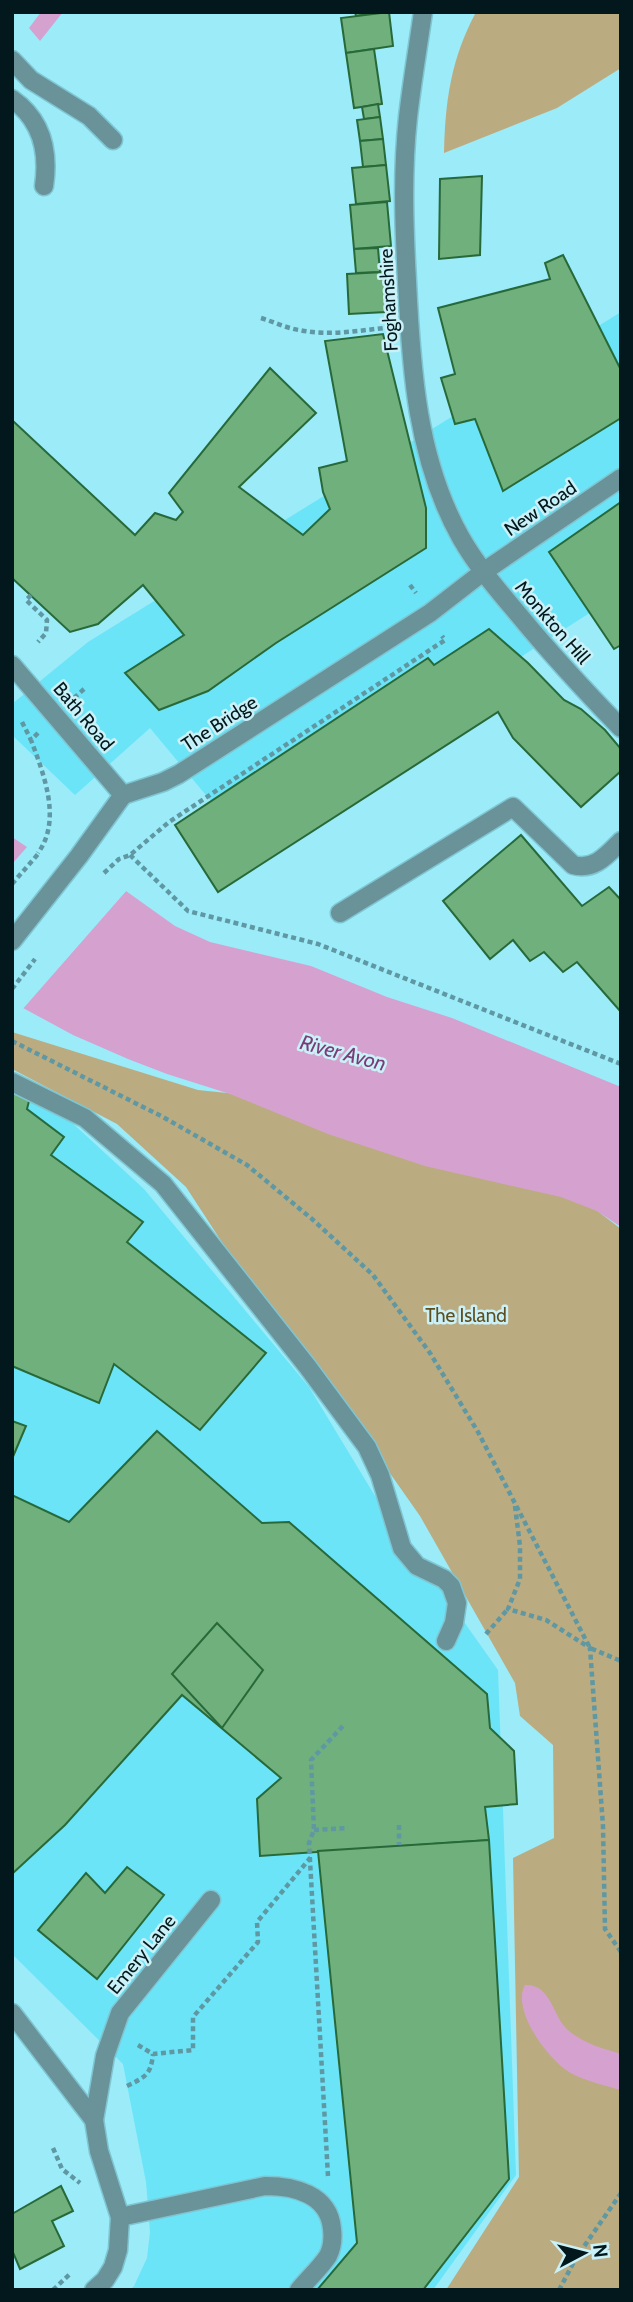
<svg xmlns="http://www.w3.org/2000/svg" width="633" height="2302" font-family="Cabin,sans-serif">
<style>
.built{fill:#6be4f8}
.green{fill:#bbab81}
.water{fill:#d5a2d0}
.pier{fill:#9bebf9}
.building{fill:#6fb07c;stroke:#286939;stroke-width:2}
.lines{fill:none;stroke-linecap:round;stroke-linejoin:round}
.service-casing{stroke:#7fc5d1;stroke-width:21}
.minor-casing{stroke:#7fc5d1;stroke-width:21}
.tertiary-casing{stroke:#7fc5d1;stroke-width:21}
.path{stroke:#5f98a2;stroke-width:4.5;stroke-dasharray:5 3.5;stroke-linecap:butt}
.service{stroke:#699299;stroke-width:18}
.minor{stroke:#699299;stroke-width:18}
.tertiary{stroke:#699299;stroke-width:18}
.labels{text-anchor:middle;stroke-width:5;stroke-linejoin:round;paint-order:stroke}
.street-label{font-size:19px;fill:#02181c;stroke:#cbf1f8}
.park-label{font-size:19px;fill:#5f4e1d;stroke:#cbf1f8}
.water-label{font-size:21px;font-style:italic;fill:#7a3c77;stroke:#cbf1f8}
</style>
<rect width="100%" height="100%" fill="#9bebf9"/>
<g class="built">
<path d="M 621,312 L 621,593 L 240,836 L 150,728 L 75,795 L 12,735 L 12,704 L 88,642 Z"/>
<path d="M 12,1093 L 68,1119 L 144,1189 L 309,1387 L 375,1496 L 498,1670 L 516,2175 L 433,2290 L 130,2290 L 134,2286 L 147,2258 L 150,2232 L 146,2182 L 123,2064 L 12,1954 Z"/>
</g>
<g class="green">
<path d="M 476,12 L 621,12 L 621,68 L 557,108 L 444,153 C 445,101 451,59 476,12 Z"/>
<path d="M 12,1032 L 198,1090 L 266,1097 L 553,1177 L 621,1229 L 621,2290 L 446,2290 L 519,2177 L 513,1858 L 554,1838 L 553,1745 L 520,1716 L 515,1683 L 420,1516 L 335,1395 L 229,1253 L 186,1187 L 117,1124 L 12,1069 Z"/>
</g>
<g class="water">
<path d="M 41,12 L 63,12 L 40,41 L 29,28 Z"/>
<path d="M 12,837 L 27,847 L 12,864 Z"/>
<path d="M 126,891 L 175,926 L 210,942 L 311,966 L 387,997 L 452,1018 L 621,1087 L 621,1227 L 597,1211 L 561,1197 L 425,1166 L 328,1134 L 230,1094 L 167,1074 L 128,1059 L 73,1035 L 23,1008 Z"/>
<path d="M 525,1985 C 552,1984 552,2017 569,2031 C 583,2043 604,2049 621,2054 L 621,2090 C 603,2085 585,2081 569,2072 C 548,2059 511,2010 525,1985 Z"/>
</g>
<path class="pier" d="M 123,889 L 126,891 L 21,1011 L 21,1006 Z"/>
<g class="building">
<path d="M 355,12 L 381,12 L 356,16 Z"/>
<path d="M 389,12 L 393,46 L 346,53 L 341,18 Z"/>
<path d="M 374,49 L 382,104 L 354,108 L 346,53 Z"/>
<path d="M 378,104 L 380,117 L 364,119 L 362,107 Z"/>
<path d="M 380,117 L 383,139 L 360,141 L 357,120 Z"/>
<path d="M 383,139 L 386,165 L 363,167 L 360,141 Z"/>
<path d="M 386,165 L 390,201 L 356,204 L 352,168 Z"/>
<path d="M 482,176 L 480,255 L 439,259 L 440,179 Z"/>
<path d="M 387,202 L 391,246 L 354,249 L 350,205 Z"/>
<path d="M 378,248 L 380,272 L 356,273 L 354,249 Z"/>
<path d="M 563,255 L 621,370 L 621,418 L 503,491 L 475,419 L 455,424 L 441,378 L 455,374 L 438,308 L 550,279 L 545,263 Z"/>
<path d="M 384,272 L 386,312 L 349,314 L 347,274 Z"/>
<path d="M 383,334 L 426,508 L 426,548 L 276,643 L 208,691 L 159,710 L 125,673 L 184,635 L 143,585 L 98,624 L 70,632 L 12,578 L 12,420 L 135,535 L 155,513 L 176,520 L 183,512 L 169,493 L 270,368 L 316,413 L 239,487 L 303,535 L 330,509 L 323,492 L 319,468 L 347,461 L 325,341 Z"/>
<path d="M 621,502 L 621,645 L 614,649 L 549,552 Z"/>
<path d="M 489,629 L 528,663 L 564,700 L 581,709 L 605,730 L 621,749 L 621,771 L 581,807 L 513,738 L 498,712 L 218,892 L 175,825 L 428,658 L 434,665 Z"/>
<path d="M 521,835 L 582,906 L 609,887 L 621,900 L 621,1012 L 577,962 L 563,972 L 544,952 L 530,961 L 513,940 L 490,959 L 443,901 Z"/>
<path d="M 12,1088 L 30,1097 L 27,1109 L 64,1137 L 51,1155 L 143,1222 L 127,1242 L 266,1353 L 200,1430 L 114,1364 L 99,1403 L 12,1366 Z"/>
<path d="M 12,1421 L 26,1426 L 12,1459 Z"/>
<path d="M 157,1431 L 262,1523 L 289,1522 L 487,1694 L 490,1728 L 514,1751 L 517,1804 L 485,1807 L 489,1840 L 260,1856 L 257,1799 L 281,1778 L 182,1695 L 65,1825 L 12,1874 L 12,1495 L 69,1522 Z"/>
<path d="M 217,1623 L 263,1670 L 222,1728 L 172,1674 Z"/>
<path d="M 489,1840 L 509,2179 L 423,2290 L 317,2290 L 357,2243 L 318,1851 Z"/>
<path d="M 127,1867 L 164,1895 L 97,1979 L 38,1930 L 86,1873 L 105,1893 Z"/>
<path d="M 61,2186 L 73,2211 L 52,2221 L 64,2246 L 20,2269 L 12,2250 L 12,2214 Z"/>
</g>
<g class="lines">
<defs>
<g id="service">
<path d="M 12,60 L 31,80 L 89,116 L 113,140"/>
<path d="M 12,99 C 42,120 49,152 44,186"/>
<path d="M 340,913 L 513,807 L 573,865 C 594,871 607,855 621,841"/>
<path d="M 12,1082 L 85,1118 L 163,1184 L 307,1366 L 367,1447 L 380,1475 L 402,1548 L 417,1566 L 444,1579 L 451,1586 L 457,1603 L 454,1623 L 446,1641"/>
<path d="M 120,2217 L 265,2186 C 294,2186 329,2194 332,2229 C 333,2237 332,2248 328,2256 C 320,2268 308,2279 299,2290"/>
</g>
<g id="minor">
<path d="M 423,12 C 418,47 412,82 408,117 C 402,172 404,227 407,281 C 411,369 417,460 461,538 C 477,566 497,589 518,614 C 551,654 585,691 621,728"/>
<path d="M 12,941 L 79,856 L 123,795"/>
<path d="M 12,2013 L 94,2120 L 99,2151 L 120,2217 L 118,2250 L 113,2267 L 105,2280 L 94,2290"/>
<path d="M 94,2120 L 105,2056 L 120,2013 L 211,1900"/>
</g>
<path id="tertiary" d="M 12,665 L 123,795 L 163,782 L 179,774 L 430,613 L 483,572 L 621,478"/>
</defs>
<use href="#service" class="service-casing"/>
<use href="#minor" class="minor-casing"/>
<use href="#tertiary" class="tertiary-casing"/>
<g class="path">
<path d="M 261,318 C 274,322 286,328 299,330 C 327,336 356,331 384,328"/>
<path d="M 410,585 L 416,593"/>
<path d="M 31,595 L 26,600 L 47,620 L 46,633 L 38,642"/>
<path d="M 74,698 L 84,689"/>
<path d="M 22,722 L 31,740"/>
<path d="M 38,733 L 31,740 C 44,775 62,820 38,853"/>
<path d="M 130,855 L 188,911 L 318,944 L 621,1064"/>
<path d="M 104,873 L 119,859 L 130,855 L 169,822 L 445,640 L 442,636"/>
<path d="M 12,884 L 39,853"/>
<path d="M 12,989 L 35,959"/>
<path d="M 12,1041 L 163,1117 L 247,1165 L 312,1219 L 373,1275 L 430,1353 L 478,1432 L 590,1648 L 621,1661"/>
<path d="M 515,1506 L 520,1546 L 520,1579 L 508,1609 L 546,1620 L 590,1648 L 603,1826 L 605,1929 L 621,1952"/>
<path d="M 486,1634 L 508,1609"/>
<path d="M 399,1825 L 399,1845"/>
<path d="M 314,1830 L 348,1828"/>
<path d="M 138,2045 L 153,2054 L 193,2050 L 193,2017 L 258,1942 L 257,1922 L 311,1857"/>
<path d="M 127,2086 C 145,2077 151,2075 153,2054"/>
<path d="M 53,2148 L 62,2169 L 80,2183"/>
<path d="M 328,2176 L 309,1843 L 314,1830 L 311,1760 L 343,1726"/>
<path d="M 53,2290 L 71,2273"/>
<path d="M 559,2290 L 576,2258 L 621,2193"/>
</g>
<use href="#service" class="service"/>
<use href="#minor" class="minor"/>
<use href="#tertiary" class="tertiary"/>
</g>
<g class="labels">
<g class="street-label">
<text transform="translate(388 300) rotate(-93)" y="7">Foghamshire</text>
<text transform="translate(540 508) rotate(-34)" y="7">New Road</text>
<text transform="translate(553 622) rotate(49)" y="7">Monkton Hill</text>
<text transform="translate(84 716) rotate(50)" y="7">Bath Road</text>
<text transform="translate(219 723) rotate(-33)" y="7">The Bridge</text>
<text transform="translate(141 1954) rotate(-51)" y="7">Emery Lane</text>
</g>
<g class="park-label">
<text x="466" y="1322">The Island</text>
</g>
<g class="water-label">
<text transform="translate(343 1053) rotate(15)" y="7">River Avon</text>
</g>
</g>
<rect width="633" height="2302" fill="none" stroke="#02181c" stroke-width="28"/>
<g transform="translate(584 2253) rotate(83)" stroke="#cbf1f8" stroke-width="5" paint-order="stroke">
<path d="M0-5L12 26L0 18L-12 26Z" fill="#02181c"/>
<text y="-10" font-size="19" font-weight="bold" text-anchor="middle" fill="#02181c">N</text>
</g>
</svg>
